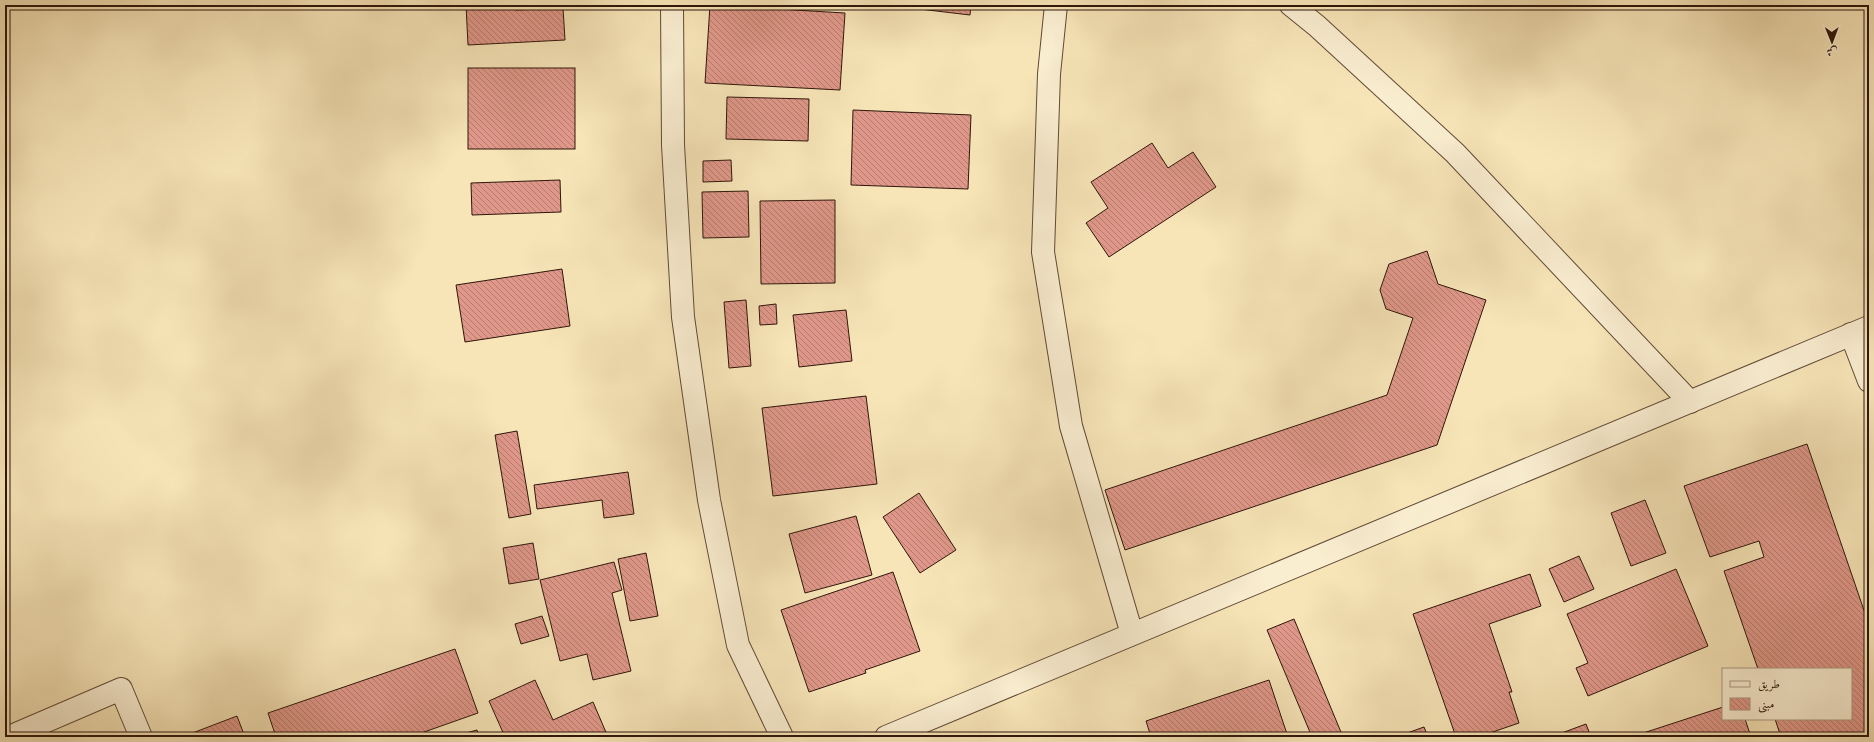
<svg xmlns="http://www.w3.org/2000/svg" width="1874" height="742" font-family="'Libre Bodoni',Amiri,serif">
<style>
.building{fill:url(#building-back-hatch);stroke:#2f160a}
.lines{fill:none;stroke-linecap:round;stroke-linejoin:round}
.minor-casing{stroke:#614a36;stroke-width:24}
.minor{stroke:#faeed1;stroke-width:22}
</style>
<defs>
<pattern id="building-back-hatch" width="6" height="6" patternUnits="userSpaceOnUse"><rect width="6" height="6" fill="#e0988a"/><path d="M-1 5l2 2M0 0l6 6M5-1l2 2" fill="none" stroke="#b67b6f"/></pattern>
</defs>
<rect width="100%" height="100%" fill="#f7e5b8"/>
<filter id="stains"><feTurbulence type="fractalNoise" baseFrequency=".005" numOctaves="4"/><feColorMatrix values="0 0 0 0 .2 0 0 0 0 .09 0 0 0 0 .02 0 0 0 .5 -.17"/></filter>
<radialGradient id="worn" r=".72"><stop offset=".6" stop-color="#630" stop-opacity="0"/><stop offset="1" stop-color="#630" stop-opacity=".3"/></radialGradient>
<g class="building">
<path d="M 466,5 L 516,5 L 516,10 L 563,8 L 565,40 L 468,45 Z"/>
<path d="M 710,5 L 845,13 L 840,90 L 705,83 Z"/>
<path d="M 886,5 L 971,5 L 970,15 Z"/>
<rect x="468" y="68" width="107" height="81"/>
<path d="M 727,97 L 809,99 L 808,141 L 726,139 Z"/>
<path d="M 853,110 L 971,115 L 968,189 L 851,185 Z"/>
<path d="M 1152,143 L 1168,168 L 1193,152 L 1216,187 L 1109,257 L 1086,223 L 1108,208 L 1091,182 Z"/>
<path d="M 731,160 L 732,181 L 703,182 L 703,161 Z"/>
<path d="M 560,180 L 561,212 L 472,215 L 471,183 Z"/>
<path d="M 748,191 L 749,237 L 703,238 L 702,192 Z"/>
<path d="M 835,200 L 835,283 L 761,284 L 760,201 Z"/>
<path d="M 1427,251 L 1438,284 L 1486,300 L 1437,445 L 1125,550 L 1105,490 L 1387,395 L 1413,318 L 1386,309 L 1380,290 L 1389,264 Z"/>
<path d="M 562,269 L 570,326 L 465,342 L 456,285 Z"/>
<path d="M 746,300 L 751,366 L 729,368 L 724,302 Z"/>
<path d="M 776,304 L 777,324 L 760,325 L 759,306 Z"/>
<path d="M 846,310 L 852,361 L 799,367 L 793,315 Z"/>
<path d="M 866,396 L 877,484 L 773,496 L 762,408 Z"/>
<path d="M 517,431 L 531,514 L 509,518 L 495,435 Z"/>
<path d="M 1807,444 L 1869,625 L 1869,737 L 1781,737 L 1775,719 L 1851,719 L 1851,669 L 1758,669 L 1724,571 L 1764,557 L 1759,541 L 1710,557 L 1684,486 Z"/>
<path d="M 628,472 L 634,514 L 604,518 L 602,500 L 537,509 L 534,485 Z"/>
<path d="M 919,493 L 956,550 L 920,573 L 883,517 Z"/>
<path d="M 1645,500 L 1666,553 L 1631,566 L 1611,513 Z"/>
<path d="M 856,516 L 872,575 L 805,593 L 789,534 Z"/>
<path d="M 533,543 L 539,579 L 509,584 L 503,548 Z"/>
<path d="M 646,553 L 658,616 L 630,621 L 618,559 Z"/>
<path d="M 1579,556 L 1594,589 L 1564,602 L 1549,569 Z"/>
<path d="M 614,562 L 622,590 L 612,593 L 631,671 L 593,680 L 587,654 L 560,661 L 540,580 Z"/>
<path d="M 1676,569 L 1708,646 L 1588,696 L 1576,668 L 1588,663 L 1567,614 Z"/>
<path d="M 893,572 L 920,651 L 865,670 L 866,673 L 809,692 L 781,610 Z"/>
<path d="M 1530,574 L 1541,606 L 1489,624 L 1512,692 L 1509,692 L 1519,723 L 1478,737 L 1456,737 L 1413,614 Z"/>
<path d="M 542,616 L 549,636 L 521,644 L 515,624 Z"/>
<path d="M 1294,619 L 1343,737 L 1312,737 L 1267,630 Z"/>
<path d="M 455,649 L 478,713 L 410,737 L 276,737 L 268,713 Z"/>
<path d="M 535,680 L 553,720 L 593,702 L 608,737 L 505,737 L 489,701 Z"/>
<path d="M 1269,680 L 1288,737 L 1151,737 L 1146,721 Z"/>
<path d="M 1723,707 L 1723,719 L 1745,719 L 1751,737 L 1631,737 Z"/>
<path d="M 237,716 L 245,737 L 182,737 Z"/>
<path d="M 1586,724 L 1591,737 L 1551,737 Z"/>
<path d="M 1424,727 L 1428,737 L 1396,737 Z"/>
<path d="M 477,730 L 479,737 L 451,737 Z"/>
</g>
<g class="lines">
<defs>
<g id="minor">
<path d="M 672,5 L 673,145 L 683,317 L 709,500 L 738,645 L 782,737"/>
<path d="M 1056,5 L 1049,74 L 1043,252 L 1071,426 L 1132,634"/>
<path d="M 1291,5 L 1317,26 L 1455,153 L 1690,402"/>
<path d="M 1851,334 L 1869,381"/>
<path d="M 9,737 L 121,689 L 141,737"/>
<path d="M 886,737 L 1869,327"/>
</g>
</defs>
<use href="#minor" class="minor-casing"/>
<use href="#minor" class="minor"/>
</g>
<rect width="1874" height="742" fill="none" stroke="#f7e5b8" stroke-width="20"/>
<rect x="6" y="6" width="1862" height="730" fill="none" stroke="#2f160a" stroke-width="2"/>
<rect x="10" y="10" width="1854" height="722" fill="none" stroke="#2f160a"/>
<rect x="1722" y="668" width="130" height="52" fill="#faeed1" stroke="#a99881"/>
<rect x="1730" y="681" width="20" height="6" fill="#faeed1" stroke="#a99881"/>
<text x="1758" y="688" font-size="12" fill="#2f160a">طريق</text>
<rect x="1730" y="698" width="20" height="12" fill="url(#building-back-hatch)" stroke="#a99881"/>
<text x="1758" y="708" font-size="12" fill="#2f160a">مبنى</text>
<g transform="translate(1832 42) rotate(179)" stroke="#faeed1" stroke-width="3" paint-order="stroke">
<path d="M0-3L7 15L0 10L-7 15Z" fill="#2f160a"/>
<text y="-6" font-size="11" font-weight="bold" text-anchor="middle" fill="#2f160a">ش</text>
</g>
<rect width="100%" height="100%" filter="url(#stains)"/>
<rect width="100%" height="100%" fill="url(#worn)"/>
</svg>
